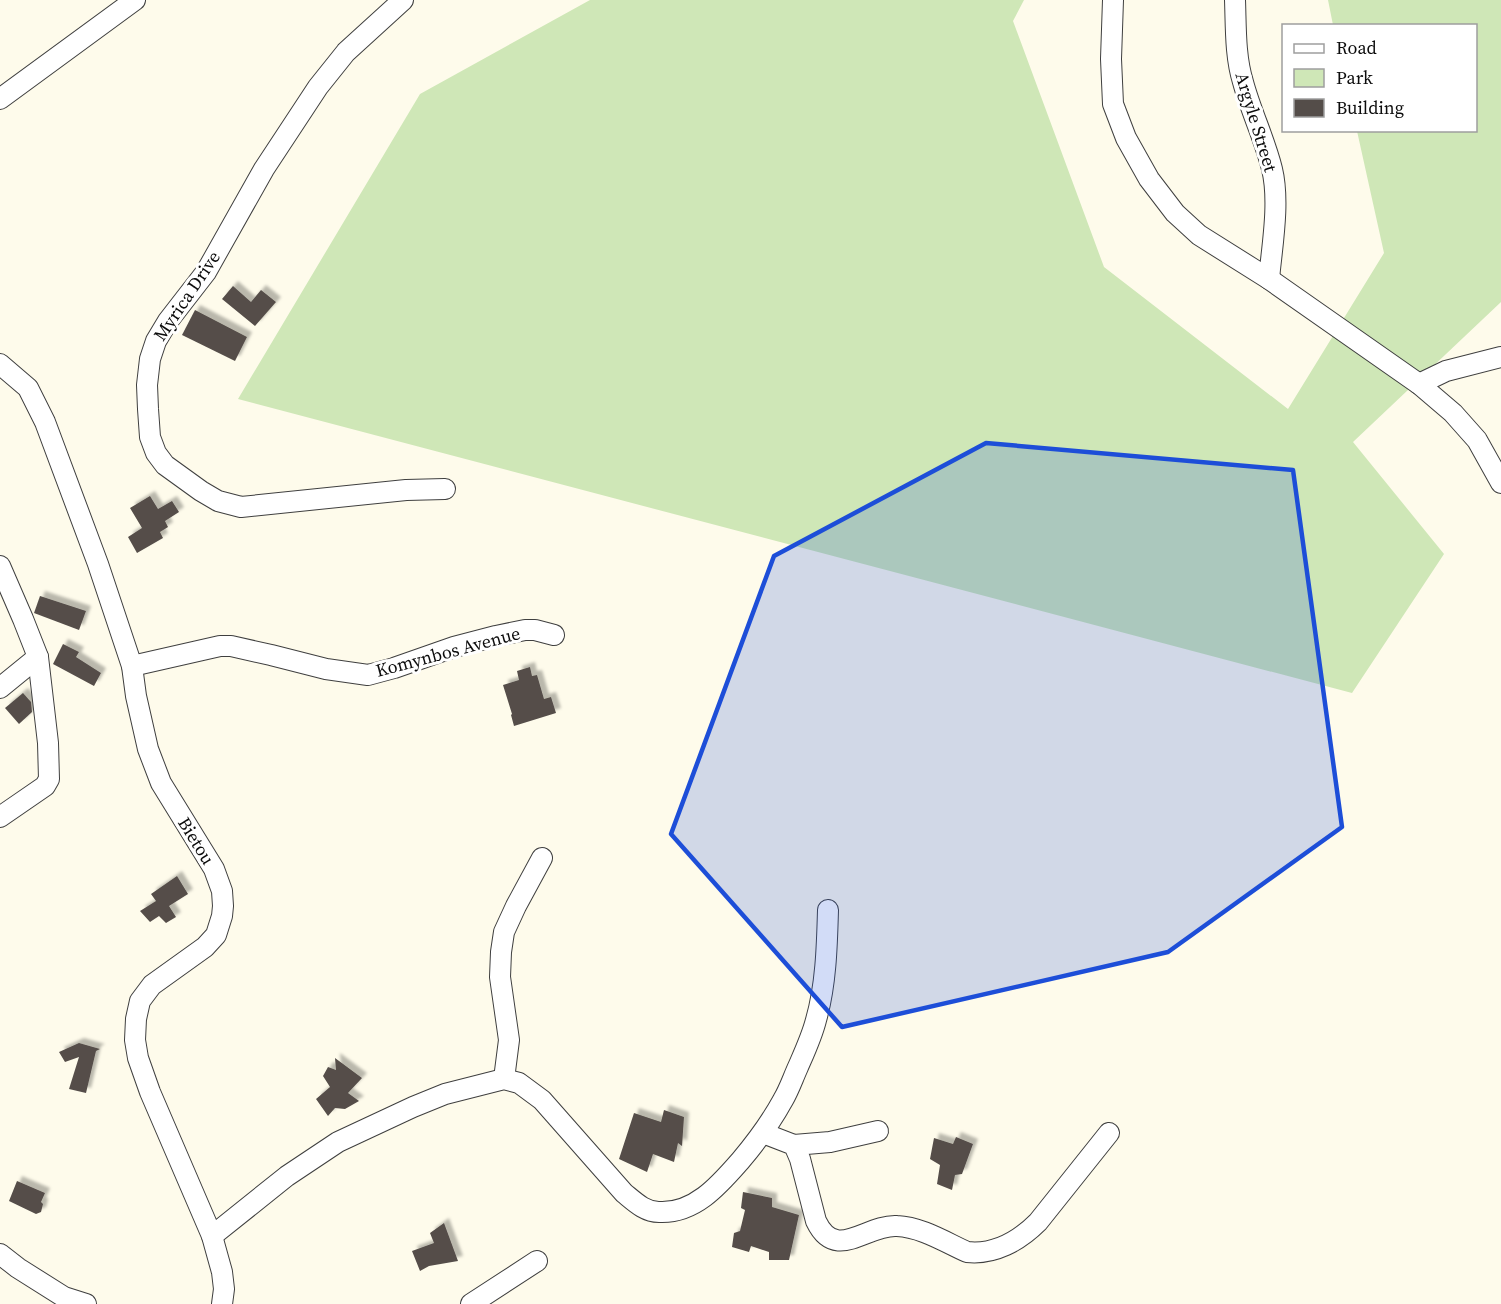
<svg xmlns="http://www.w3.org/2000/svg" width="1501" height="1304" font-family="'Source Serif 4',serif">
<style>
.green{fill:#cfe7b7}
.building{fill:#544d49;filter:url(#shadow)}
.lines{fill:none;stroke-linecap:round;stroke-linejoin:round}
.minor-casing{stroke:#3f3f3f;stroke-width:22}
.minor{stroke:#fff;stroke-width:20}
.marked{fill:#1d4ed8;fill-opacity:0.2;stroke:#1d4ed8;stroke-width:4.5;stroke-linejoin:round}
.labels{text-anchor:middle;stroke-width:6;stroke-linejoin:round;paint-order:stroke}
.street-label{font-size:18px;fill:#0c0c0c;stroke:#fff}
</style>
<defs>
<filter id="shadow"><feDropShadow dx="5" dy="-5" stdDeviation="1.5" flood-color="#0004"/></filter>
</defs>
<rect width="100%" height="100%" fill="#fefbeb"/>
<path class="green" d="M 590,0 L 1024,0 L 1013,21 L 1104,267 L 1288,409 L 1384,253 L 1357,131 L 1476,130 L 1476,26 L 1333,25 L 1328,0 L 1501,0 L 1501,302 L 1353,442 L 1444,554 L 1352,693 L 238,399 L 420,94 Z"/>
<g class="building">
<path d="M 233,286 L 251,302 L 261,290 L 276,302 L 255,326 L 222,299 Z"/>
<path d="M 195,310 L 247,337 L 235,361 L 182,335 Z"/>
<path d="M 150,496 L 158,509 L 172,501 L 179,512 L 165,521 L 168,527 L 160,532 L 163,538 L 137,553 L 128,537 L 142,528 L 130,508 Z"/>
<path d="M 40,596 L 86,611 L 79,630 L 34,613 Z"/>
<path d="M 63,644 L 79,652 L 76,657 L 101,673 L 94,686 L 53,664 Z"/>
<path d="M 530,667 L 532,676 L 537,675 L 544,699 L 551,697 L 556,713 L 514,726 L 511,715 L 512,714 L 503,685 L 519,680 L 517,671 Z"/>
<path d="M 23,693 L 31,702 L 32,712 L 19,724 L 5,708 Z"/>
<path d="M 177,876 L 188,894 L 169,906 L 176,917 L 166,923 L 159,916 L 150,922 L 140,911 L 156,901 L 151,894 Z"/>
<path d="M 79,1043 L 100,1049 L 96,1051 L 86,1093 L 69,1089 L 79,1057 L 65,1062 L 59,1052 Z"/>
<path d="M 335,1058 L 362,1078 L 348,1093 L 359,1101 L 345,1109 L 335,1108 L 328,1116 L 316,1099 L 330,1087 L 323,1076 L 328,1067 L 336,1070 Z"/>
<path d="M 664,1110 L 684,1117 L 682,1146 L 678,1143 L 674,1162 L 653,1154 L 647,1172 L 619,1159 L 634,1113 L 661,1122 Z"/>
<path d="M 956,1137 L 973,1144 L 962,1174 L 955,1175 L 952,1190 L 937,1184 L 940,1165 L 930,1159 L 934,1138 L 953,1144 Z"/>
<path d="M 17,1181 L 45,1193 L 41,1202 L 43,1204 L 41,1212 L 36,1214 L 9,1201 Z"/>
<path d="M 743,1192 L 772,1198 L 772,1207 L 799,1215 L 789,1260 L 769,1260 L 769,1252 L 751,1246 L 749,1252 L 732,1247 L 734,1233 L 740,1231 L 745,1210 L 741,1208 Z"/>
<path d="M 444,1223 L 458,1261 L 429,1266 L 420,1271 L 412,1251 L 434,1243 L 430,1233 Z"/>
</g>
<g class="lines">
<defs>
<g id="minor">
<path d="M 403,0 L 346,52 L 318,87 L 264,169 L 206,272 L 168,321 L 156,341 L 150,359 L 147,385 L 148,409 L 150,437 L 156,453 L 165,465 L 201,491 L 218,501 L 241,507 L 406,490 L 445,489"/>
<path d="M 1113,0 L 1111,59 L 1113,104 L 1126,138 L 1149,179 L 1175,213 L 1199,235 L 1269,279 L 1419,384 L 1453,413 L 1477,440 L 1501,483"/>
<path d="M 1235,0 C 1236,27 1235,56 1243,82 C 1251,112 1265,140 1272,169 C 1280,202 1272,246 1269,279"/>
<path d="M 0,99 L 135,0"/>
<path d="M 0,364 L 28,388 L 45,422 L 98,564 L 132,666 L 136,696 L 148,749 L 161,783 L 214,869 L 222,891 L 223,906 L 222,916 L 216,935 L 205,947 L 152,985 L 140,1001 L 136,1019 L 135,1040 L 138,1058 L 150,1092 L 212,1236 L 222,1272 L 224,1289 L 222,1304"/>
<path d="M 1419,384 L 1446,371 L 1501,357"/>
<path d="M 0,566 L 23,619 L 38,657 L 48,743 L 49,779 L 45,786 L 0,817"/>
<path d="M 132,666 L 220,646 L 231,646 L 271,655 L 326,669 L 368,675 L 394,668 L 454,647 L 496,636 L 525,630 L 535,630 L 554,635"/>
<path d="M 0,688 L 38,657"/>
<path d="M 504,1079 L 509,1040 L 500,977 L 501,952 L 504,932 L 516,906 L 542,858"/>
<path d="M 763,1133 L 794,1145 L 800,1159 L 816,1221 C 836,1263 866,1224 897,1226 C 921,1227 945,1242 967,1252 C 994,1255 1019,1241 1038,1222 L 1109,1133"/>
<path d="M 794,1145 L 830,1142 L 878,1131"/>
<path d="M 212,1236 L 287,1176 L 338,1142 L 413,1107 L 445,1094 L 504,1079 L 519,1083 L 542,1100 L 624,1193 C 635,1202 645,1212 659,1212 C 695,1214 720,1184 741,1160 C 757,1141 771,1122 783,1100 C 789,1090 793,1078 798,1067 C 805,1051 812,1036 816,1020 C 826,985 827,946 828,910"/>
<path d="M 0,1254 L 18,1268 L 64,1297 L 86,1304"/>
<path d="M 471,1304 L 537,1261"/>
</g>
</defs>
<use href="#minor" class="minor-casing"/>
<use href="#minor" class="minor"/>
</g>
<path class="marked" d="M 986,443 L 1293,470 L 1342,827 L 1168,952 L 842,1027 L 671,834 L 774,556 Z"/>
<g class="labels">
<g class="street-label">
<text transform="translate(1256 122) rotate(73)" y="6">Argyle Street</text>
<text transform="translate(187 296) rotate(-56)" y="6">Myrica Drive</text>
<text transform="translate(448 652) rotate(-15)" y="6">Komynbos Avenue</text>
<text transform="translate(196 841) rotate(58)" y="6">Bietou</text>
</g>
</g>
<rect x="1282" y="24" width="195" height="108" fill="#ffffff" stroke="#9e9e9e" stroke-width="1.5"/>
<rect x="1294" y="44" width="30" height="9" fill="#ffffff" stroke="#9e9e9e" stroke-width="1.5"/>
<text x="1336" y="54" font-size="18" fill="#0c0c0c">Road</text>
<rect x="1294" y="69" width="30" height="18" fill="#cfe7b7" stroke="#9e9e9e" stroke-width="1.5"/>
<text x="1336" y="84" font-size="18" fill="#0c0c0c">Park</text>
<rect x="1294" y="99" width="30" height="18" fill="#544d49" stroke="#9e9e9e" stroke-width="1.5"/>
<text x="1336" y="114" font-size="18" fill="#0c0c0c">Building</text>
</svg>
